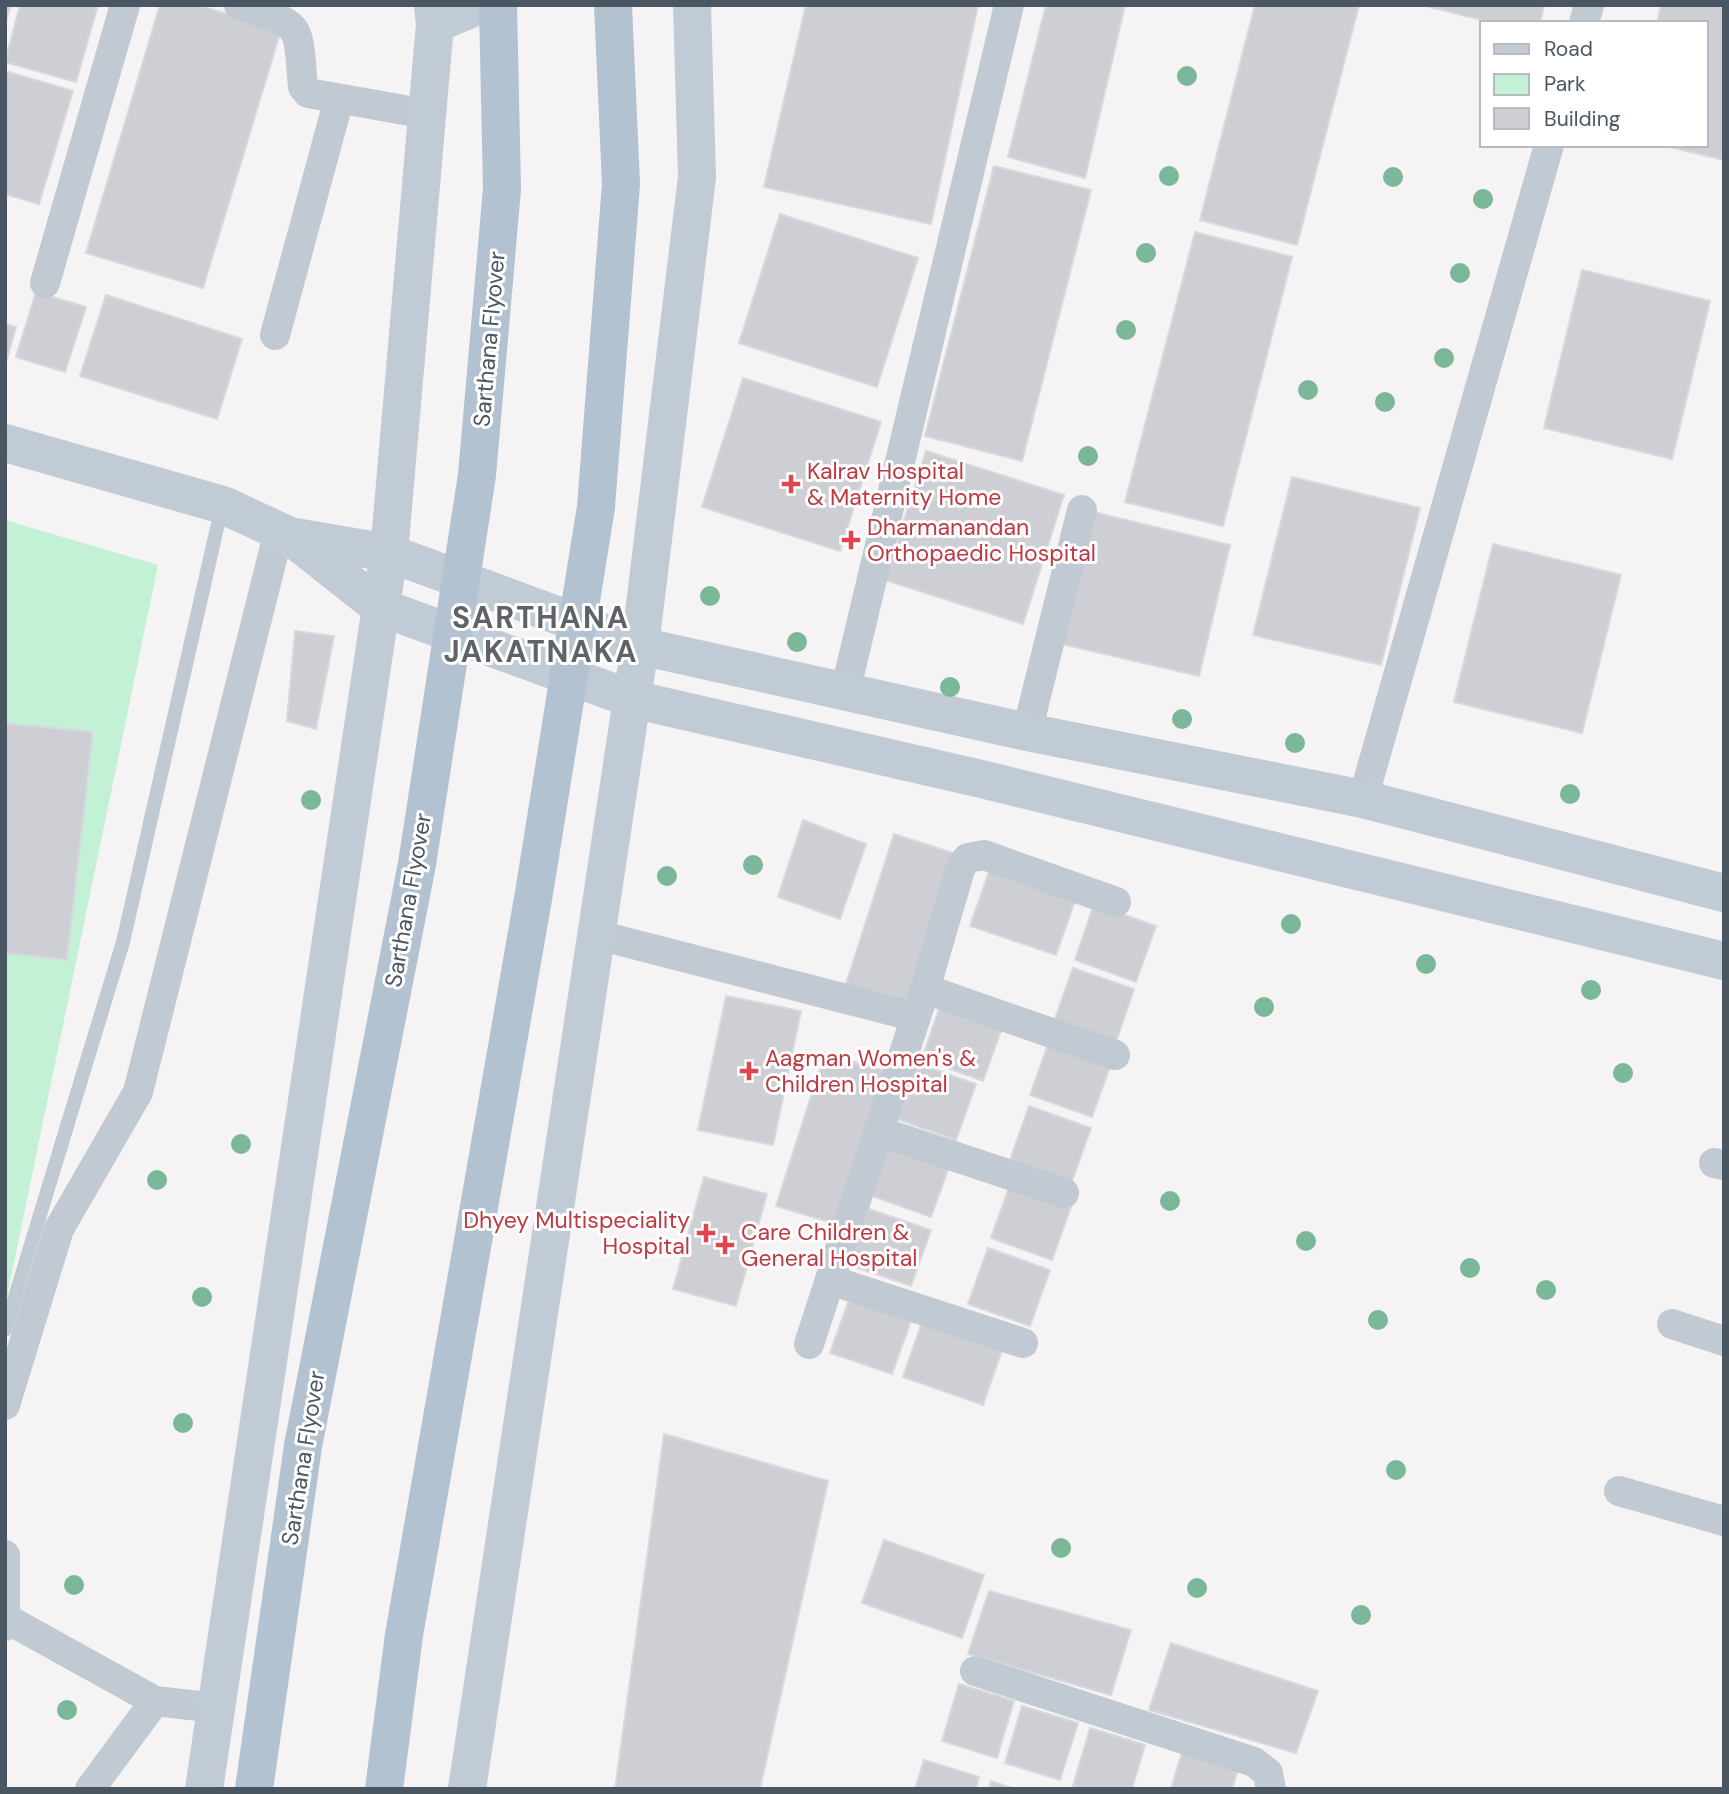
<svg xmlns="http://www.w3.org/2000/svg" width="1729" height="1794" font-family="'DM Sans',sans-serif">
<style>
.green{fill:#c3f1d5}
.building{fill:#cdcfd5;stroke:#d7d9de;stroke-width:2}
.lines{fill:none;stroke-linecap:round;stroke-linejoin:round}
.lane{stroke:#c1cad2;stroke-width:14}
.street{stroke:#c1cad2;stroke-width:30}
.secondary{stroke:#c1cbd6;stroke-width:38}
.primary-bridge{stroke:#b3c2d1;stroke-width:38}
.tree{fill:#7bb799}
.health-dot{fill:#e0444e;stroke:#fff;stroke-width:2.5}
.labels{text-anchor:middle;stroke-width:6;stroke-linejoin:round;paint-order:stroke}
.street-label{font-size:23px;fill:#4a5661;stroke:#fff}
.health-label{font-size:23px;fill:#be3a42;stroke:#fff;text-anchor:start}
.district-label{font-size:30px;font-weight:bold;letter-spacing:2px;fill:#5f6368;stroke:#fff}
</style>
<rect width="100%" height="100%" fill="#f5f3f3"/>
<path class="green" d="M 5,520 L 158,565 L 5,1306 Z"/>
<g class="building">
<path d="M 5,5 L 11,5 L 5,24 Z"/>
<path d="M 20,5 L 98,5 L 76,82 L 5,62 Z"/>
<path d="M 160,5 L 197,5 L 281,30 L 203,288 L 86,253 Z"/>
<path d="M 806,5 L 978,5 L 931,224 L 764,187 Z"/>
<path d="M 1046,5 L 1125,5 L 1085,178 L 1008,157 Z"/>
<path d="M 1255,5 L 1359,5 L 1297,245 L 1200,220 Z"/>
<path d="M 1422,5 L 1544,5 L 1540,23 L 1494,23 Z"/>
<path d="M 1661,5 L 1724,5 L 1724,160 L 1661,145 L 1706,145 L 1706,23 L 1657,23 Z"/>
<path d="M 5,71 L 73,91 L 39,204 L 5,194 Z"/>
<path d="M 994,166 L 1091,190 L 1022,461 L 925,436 Z"/>
<path d="M 780,214 L 918,258 L 877,387 L 739,343 Z"/>
<path d="M 1195,232 L 1292,257 L 1223,526 L 1125,502 Z"/>
<path d="M 1582,270 L 1710,301 L 1672,459 L 1544,428 Z"/>
<path d="M 36,292 L 86,307 L 65,372 L 16,357 Z"/>
<path d="M 106,295 L 242,339 L 217,419 L 80,376 Z"/>
<path d="M 5,324 L 16,327 L 5,366 Z"/>
<path d="M 743,378 L 881,422 L 840,551 L 702,507 Z"/>
<path d="M 926,451 L 1064,495 L 1023,624 L 885,580 Z"/>
<path d="M 1292,477 L 1420,508 L 1381,665 L 1253,635 Z"/>
<path d="M 1089,511 L 1230,545 L 1199,676 L 1057,643 Z"/>
<path d="M 1493,544 L 1621,575 L 1582,733 L 1454,702 Z"/>
<path d="M 295,631 L 334,636 L 316,729 L 287,721 Z"/>
<path d="M 5,723 L 93,732 L 67,960 L 5,953 Z"/>
<path d="M 803,820 L 866,844 L 840,919 L 778,897 Z"/>
<path d="M 894,834 L 953,853 L 905,1007 L 845,987 Z"/>
<path d="M 991,866 L 1077,895 L 1056,955 L 970,926 Z"/>
<path d="M 1094,904 L 1156,926 L 1136,982 L 1075,960 Z"/>
<path d="M 1073,968 L 1134,989 L 1115,1045 L 1053,1024 Z"/>
<path d="M 726,996 L 801,1011 L 773,1145 L 698,1130 Z"/>
<path d="M 941,1003 L 1003,1025 L 983,1081 L 922,1059 Z"/>
<path d="M 1050,1039 L 1112,1061 L 1092,1117 L 1030,1095 Z"/>
<path d="M 825,1053 L 885,1071 L 836,1224 L 776,1206 Z"/>
<path d="M 914,1062 L 976,1084 L 956,1140 L 894,1118 Z"/>
<path d="M 1029,1106 L 1091,1128 L 1071,1184 L 1009,1163 Z"/>
<path d="M 889,1139 L 951,1161 L 931,1217 L 869,1195 Z"/>
<path d="M 704,1177 L 767,1194 L 736,1306 L 673,1289 Z"/>
<path d="M 1011,1182 L 1072,1204 L 1052,1260 L 991,1238 Z"/>
<path d="M 869,1209 L 931,1230 L 911,1286 L 849,1265 Z"/>
<path d="M 988,1248 L 1050,1270 L 1030,1326 L 968,1304 Z"/>
<path d="M 850,1297 L 912,1318 L 892,1374 L 830,1353 Z"/>
<path d="M 922,1322 L 1002,1350 L 983,1405 L 903,1377 Z"/>
<path d="M 664,1434 L 828,1481 L 760,1789 L 615,1789 Z"/>
<path d="M 884,1540 L 984,1575 L 962,1638 L 862,1603 Z"/>
<path d="M 989,1591 L 1131,1630 L 1111,1695 L 968,1654 Z"/>
<path d="M 1171,1643 L 1318,1691 L 1296,1753 L 1149,1710 Z"/>
<path d="M 959,1684 L 1014,1701 L 997,1758 L 942,1741 Z"/>
<path d="M 1022,1706 L 1078,1723 L 1060,1780 L 1005,1763 Z"/>
<path d="M 1090,1728 L 1145,1745 L 1132,1789 L 1083,1789 L 1073,1786 Z"/>
<path d="M 1184,1746 L 1240,1762 L 1232,1789 L 1171,1789 Z"/>
<path d="M 924,1760 L 979,1777 L 976,1789 L 915,1789 Z"/>
<path d="M 991,1781 L 1015,1789 L 989,1789 Z"/>
</g>
<g class="lines">
<path class="lane" d="M 5,1330 L 123,942 L 222,506"/>
<g class="street">
<path d="M 239,5 C 304,27 297,20 303,87 L 308,93 L 427,114"/>
<path d="M 1584,23 L 1589,5"/>
<path d="M 45,283 L 125,5"/>
<path d="M 275,335 L 339,99"/>
<path d="M 845,692 L 1009,5"/>
<path d="M 1027,732 L 1082,510"/>
<path d="M 1363,799 L 1549,145"/>
<path d="M 594,934 L 916,1017"/>
<path d="M 925,989 L 1115,1055"/>
<path d="M 878,1131 L 1064,1193"/>
<path d="M 1714,1163 L 1724,1165"/>
<path d="M 830,1280 L 1023,1343"/>
<path d="M 1672,1324 L 1724,1341"/>
<path d="M 809,1344 L 925,989 L 961,866 L 968,858 L 984,855 L 1116,902"/>
<path d="M 5,1405 L 59,1229 L 138,1092 L 279,531"/>
<path d="M 1619,1491 L 1724,1521"/>
<path d="M 5,1555 L 5,1626"/>
<path d="M 7,1619 L 155,1701 L 216,1708"/>
<path d="M 975,1671 L 1254,1762 L 1268,1773 L 1271,1789"/>
<path d="M 90,1789 L 155,1701"/>
</g>
<g class="secondary">
<path d="M 435,24 L 480,5"/>
<path d="M 5,443 L 223,505 L 290,536 L 380,607 L 632,699 L 977,778 L 1724,961"/>
<path d="M 295,537 L 389,553 L 640,646 L 1027,732 L 1363,799 L 1724,893"/>
<path d="M 204,1789 L 389,553 L 435,24 L 433,5"/>
<path d="M 467,1789 L 640,646 L 697,177 L 692,5"/>
</g>
<g class="primary-bridge">
<path d="M 254,1789 L 303,1446 L 417,864 L 477,475 L 502,189 L 498,5"/>
<path d="M 384,1789 L 404,1635 L 534,893 L 596,507 L 621,184 L 613,5"/>
</g>
</g>
<g class="tree">
<circle cx="1187" cy="76" r="10"/>
<circle cx="1169" cy="176" r="10"/>
<circle cx="1393" cy="177" r="10"/>
<circle cx="1483" cy="199" r="10"/>
<circle cx="1146" cy="253" r="10"/>
<circle cx="1460" cy="273" r="10"/>
<circle cx="1126" cy="330" r="10"/>
<circle cx="1444" cy="358" r="10"/>
<circle cx="1308" cy="390" r="10"/>
<circle cx="1385" cy="402" r="10"/>
<circle cx="1088" cy="456" r="10"/>
<circle cx="710" cy="596" r="10"/>
<circle cx="797" cy="642" r="10"/>
<circle cx="950" cy="687" r="10"/>
<circle cx="1182" cy="719" r="10"/>
<circle cx="1295" cy="743" r="10"/>
<circle cx="1570" cy="794" r="10"/>
<circle cx="311" cy="800" r="10"/>
<circle cx="753" cy="865" r="10"/>
<circle cx="667" cy="876" r="10"/>
<circle cx="1291" cy="924" r="10"/>
<circle cx="1426" cy="964" r="10"/>
<circle cx="1591" cy="990" r="10"/>
<circle cx="1264" cy="1007" r="10"/>
<circle cx="1623" cy="1073" r="10"/>
<circle cx="241" cy="1144" r="10"/>
<circle cx="157" cy="1180" r="10"/>
<circle cx="1170" cy="1201" r="10"/>
<circle cx="1306" cy="1241" r="10"/>
<circle cx="1470" cy="1268" r="10"/>
<circle cx="1546" cy="1290" r="10"/>
<circle cx="202" cy="1297" r="10"/>
<circle cx="1378" cy="1320" r="10"/>
<circle cx="183" cy="1423" r="10"/>
<circle cx="1396" cy="1470" r="10"/>
<circle cx="1061" cy="1548" r="10"/>
<circle cx="74" cy="1585" r="10"/>
<circle cx="1197" cy="1588" r="10"/>
<circle cx="1361" cy="1615" r="10"/>
<circle cx="67" cy="1710" r="10"/>
</g>
<g class="health-dot">
<path d="M787.5 473.5h7v7h7v7h-7v7h-7v-7h-7v-7h7z"/>
<path d="M847.5 529.5h7v7h7v7h-7v7h-7v-7h-7v-7h7z"/>
<path d="M745.5 1060.5h7v7h7v7h-7v7h-7v-7h-7v-7h7z"/>
<path d="M702.5 1222.5h7v7h7v7h-7v7h-7v-7h-7v-7h7z"/>
<path d="M721.5 1234.5h7v7h7v7h-7v7h-7v-7h-7v-7h7z"/>
</g>
<g class="labels">
<g class="street-label">
<text transform="translate(489 339) rotate(-85)" y="8">Sarthana Flyover</text>
<text transform="translate(408 900) rotate(-80)" y="8">Sarthana Flyover</text>
<text transform="translate(303 1458) rotate(-81)" y="8">Sarthana Flyover</text>
</g>
<g class="health-label">
<text x="807" y="479">Kalrav Hospital<tspan x="807" dy="26">&amp; Maternity Home</tspan></text>
<text x="867" y="535">Dharmanandan<tspan x="867" dy="26">Orthopaedic Hospital</tspan></text>
<text x="765" y="1066">Aagman Women's &amp;<tspan x="765" dy="26">Children Hospital</tspan></text>
<text x="690" y="1228" text-anchor="end">Dhyey Multispeciality<tspan x="690" dy="26">Hospital</tspan></text>
<text x="741" y="1240">Care Children &amp;<tspan x="741" dy="26">General Hospital</tspan></text>
</g>
<g class="district-label">
<text x="541" y="628">SARTHANA<tspan x="541" dy="34">JAKATNAKA</tspan></text>
</g>
</g>
<rect width="1729" height="1794" fill="none" stroke="#4a5661" stroke-width="14"/>
<rect x="1480" y="21" width="228" height="126" fill="#ffffff" stroke="#b7bbc0" stroke-width="2"/>
<rect x="1494" y="44" width="35" height="10" fill="#c1cbd6" stroke="#b7bbc0" stroke-width="2"/>
<text x="1544" y="56" font-size="21" fill="#4a5661">Road</text>
<rect x="1494" y="74" width="35" height="21" fill="#c3f1d5" stroke="#b7bbc0" stroke-width="2"/>
<text x="1544" y="91" font-size="21" fill="#4a5661">Park</text>
<rect x="1494" y="108" width="35" height="21" fill="#cdcfd5" stroke="#b7bbc0" stroke-width="2"/>
<text x="1544" y="126" font-size="21" fill="#4a5661">Building</text>
</svg>
